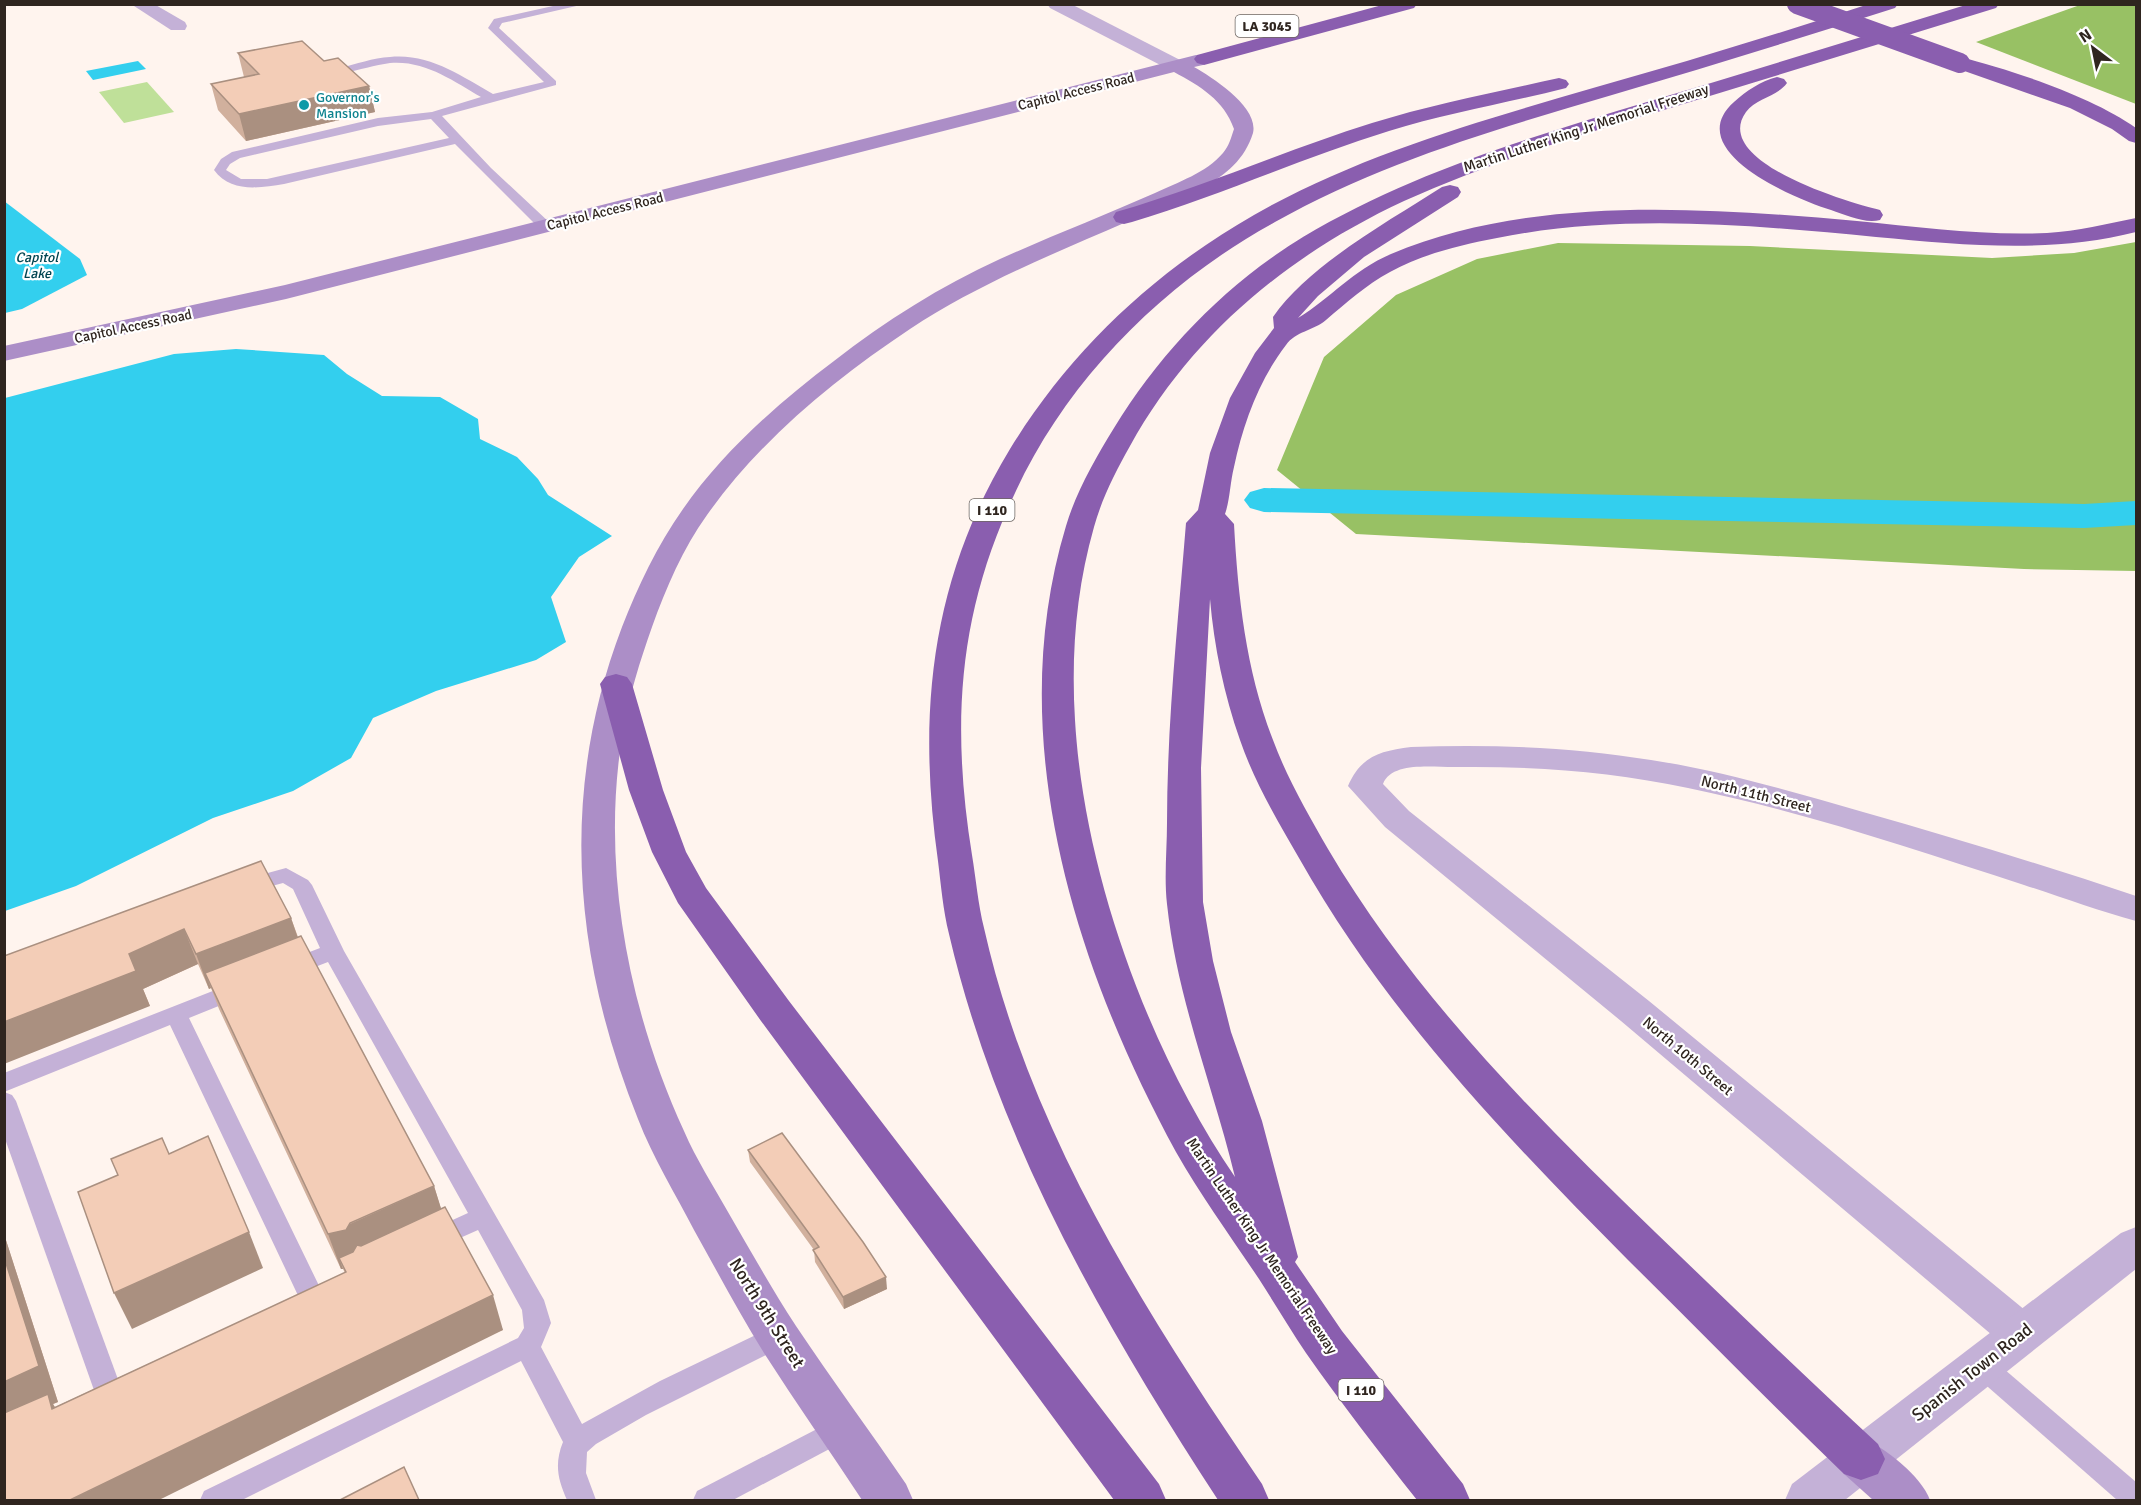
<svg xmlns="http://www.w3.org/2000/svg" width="2141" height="1505" font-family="Signika,sans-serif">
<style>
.green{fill:#bfe099}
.forest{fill:#98c164}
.water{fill:#33cfee}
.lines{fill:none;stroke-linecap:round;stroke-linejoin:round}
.canal{fill:#33cfee;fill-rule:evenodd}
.service{fill:#c4b1d7;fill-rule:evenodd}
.minor{fill:#c4b1d7;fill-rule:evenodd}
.tertiary{fill:#c4b1d7;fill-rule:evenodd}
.secondary{fill:#ac8ec7;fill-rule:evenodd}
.motorway{fill:#8a5eaf;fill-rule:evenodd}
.motorway-bridge{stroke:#8a5eaf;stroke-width:20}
.wall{fill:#d1b09d}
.shaded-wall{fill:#aa9080}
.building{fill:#f3cdb7;stroke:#aa9080;stroke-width:1.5}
.culture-dot{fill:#0f9aa8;stroke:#fff;stroke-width:2}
.labels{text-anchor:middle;stroke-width:4.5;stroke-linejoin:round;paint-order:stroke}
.shield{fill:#fff;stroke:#6d6662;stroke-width:1.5}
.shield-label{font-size:14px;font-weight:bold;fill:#2f251f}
.far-street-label{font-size:14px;fill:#2f251f;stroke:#fff}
.far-culture-label{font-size:14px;fill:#0d838f;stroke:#fff;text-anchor:start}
.far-water-label{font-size:14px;font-style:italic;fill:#004450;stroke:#fff}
.street-label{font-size:15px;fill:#2f251f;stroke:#fff}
.near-street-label{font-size:18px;fill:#2f251f;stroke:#fff}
</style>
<rect width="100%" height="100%" fill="#fff4ee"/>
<path class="green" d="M 147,82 L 174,112 L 124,123 L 99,92 Z"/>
<g class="forest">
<path d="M 2080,5 L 2136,5 L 2136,104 L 1976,42 Z"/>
<path d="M 2136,242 L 2136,571 L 2024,569 L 1356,534 L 1277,470 L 1324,357 L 1396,295 L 1477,259 L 1558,243 L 1750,246 L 1992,258 L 2074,253 Z"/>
</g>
<g class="water">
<path d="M 138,61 L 146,69 L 93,80 L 86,71 Z"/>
<path d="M 4,201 L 80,259 L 87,275 L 22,309 L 5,313 Z"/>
<path d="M 236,349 L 324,355 L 347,374 L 382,396 L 440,397 L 478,419 L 480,439 L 517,457 L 538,479 L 548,495 L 612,536 L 579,557 L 551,597 L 566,642 L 536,660 L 436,691 L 373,718 L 351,758 L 293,791 L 213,818 L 76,886 L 5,911 L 5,398 L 174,354 Z"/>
</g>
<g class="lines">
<path class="canal" d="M 1264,488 L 2084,504 L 2136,501 L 2136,525 L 2084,528 L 1264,512 L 1250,508 L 1244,500 L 1250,492 Z"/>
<g class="service">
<path d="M 562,4 L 585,4 L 502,23 L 499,28 L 556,81 L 556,85 L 442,116 L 491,168 L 550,223 L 552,226 L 550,229 L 540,229 L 455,144 L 284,184 C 259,188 231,193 214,170 L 221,159 L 232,152 L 378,118 L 432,112 L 481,97 C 453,81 425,60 390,63 C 375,65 359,70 344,73 L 340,72 L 340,68 C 356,64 373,58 390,57 C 429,53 461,76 493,94 L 544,82 L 488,28 L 494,19 ZM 431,119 L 449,138 L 267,179 L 241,179 L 226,170 L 230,164 L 240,158 L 378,126 Z"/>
<path d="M 286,868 L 308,880 L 312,885 L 344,951 L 544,1300 L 551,1323 L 541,1347 L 582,1424 L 660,1381 L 770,1328 L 779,1325 L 788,1328 L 792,1336 L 788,1344 L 646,1415 L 596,1444 L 587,1452 L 586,1473 L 596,1500 L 567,1500 C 558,1480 554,1464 563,1442 L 521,1361 L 242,1500 L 200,1500 L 204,1491 L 518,1338 L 524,1328 L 522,1310 L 478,1230 L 433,1250 L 424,1247 L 420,1240 L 424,1233 L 468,1213 L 328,962 L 289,977 L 281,975 L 278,969 L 281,963 L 320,948 L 293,889 L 283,883 L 246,893 L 239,891 L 235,886 L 239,881 Z"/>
<path d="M 228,985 L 236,987 L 239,993 L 236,999 L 189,1018 L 325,1298 L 321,1306 L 312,1309 L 303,1306 L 170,1025 L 4,1092 L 4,1073 Z"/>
<path d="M 4,1092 L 12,1095 L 16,1101 L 123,1393 L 119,1401 L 109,1405 L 99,1401 L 95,1393 L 4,1136 Z"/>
<path d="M 1981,1353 L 1990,1357 L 2136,1482 L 2136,1500 L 2117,1500 L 1972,1373 L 1968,1365 L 1972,1357 Z"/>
<path d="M 842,1416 L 852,1419 L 856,1428 L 852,1437 L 733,1500 L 693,1500 L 697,1491 Z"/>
</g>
<g class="minor">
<path d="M 131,4 L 154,4 L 185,22 L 187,26 L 185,30 L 171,30 Z"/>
<path d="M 1411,747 C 1491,744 1572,747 1651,760 C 1723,771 1793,792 1863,812 C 1955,838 2046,866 2136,896 L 2136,921 C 2098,911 2061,897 2024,885 C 1914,849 1801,811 1688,788 C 1613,772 1535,766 1458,767 C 1437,768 1392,760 1383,784 L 1409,811 L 1649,1001 L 2037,1320 L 2043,1333 L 2037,1346 L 2021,1352 L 2005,1346 L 1621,1021 L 1385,827 L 1348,786 C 1361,756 1380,751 1411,747 Z"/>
</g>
<g class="tertiary">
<path d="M 1047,4 L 1071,4 L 1184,62 L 1187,66 L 1184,70 L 1170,70 L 1050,8 Z"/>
<path d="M 2136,1227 L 2136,1269 L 1845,1500 L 1785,1500 L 1792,1484 L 2121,1233 Z"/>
</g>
<g class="secondary">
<path d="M 1196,55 L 1203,57 L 1206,61 L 1203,65 L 1194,67 C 1213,78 1259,107 1253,133 C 1245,159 1226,175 1203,187 C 1105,235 1001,269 910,329 C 835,379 760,440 707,515 C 683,548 666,588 652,627 C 640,661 629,696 623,731 C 600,865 628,1009 684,1131 C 696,1159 713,1185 728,1212 C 750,1250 772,1289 796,1326 C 832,1380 870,1431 906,1484 L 913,1500 L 862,1500 C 830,1451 796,1403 764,1353 C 739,1313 717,1271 694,1230 C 675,1193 653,1158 638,1119 C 573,957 559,792 622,627 C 638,586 657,546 683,509 C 723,452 778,403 834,361 C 885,321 941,286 1000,259 C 1051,236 1103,216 1155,193 C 1178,182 1206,173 1223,153 C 1229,146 1231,138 1234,129 C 1224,100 1200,86 1174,72 L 286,299 L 4,361 L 4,346 L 285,285 Z"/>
<path d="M 1861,1438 C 1885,1447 1921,1476 1930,1500 L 1873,1500 L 1844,1474 L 1837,1459 L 1844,1444 Z"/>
</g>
<g class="motorway">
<path d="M 1386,4 L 1417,4 L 1414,8 L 1204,65 L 1197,63 L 1194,59 L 1197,55 Z"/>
<path d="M 1869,4 L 1898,4 L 1895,8 C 1801,38 1707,67 1612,95 C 1496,129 1380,163 1275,222 C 1164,283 1068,378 1015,493 C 958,613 951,724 972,855 C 976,879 978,904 984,928 C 1030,1133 1146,1313 1262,1484 L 1269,1500 L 1218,1500 C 1104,1325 997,1140 949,934 C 943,910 941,885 938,861 C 917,712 931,579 1010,449 C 1070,351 1154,272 1254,215 C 1359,155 1477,122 1593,88 C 1686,62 1778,34 1869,4 Z"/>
<path d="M 1969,4 L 1999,4 L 1996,8 C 1886,42 1775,76 1664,110 C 1576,136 1488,163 1404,201 C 1290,254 1192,334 1130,446 C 1116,471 1102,498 1094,527 C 1076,590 1071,655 1075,720 C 1084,874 1149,1051 1235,1177 C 1213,1086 1177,999 1167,904 C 1164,878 1167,849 1167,823 C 1167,723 1178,623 1186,523 L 1198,510 L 1210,453 L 1230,398 L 1255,353 L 1274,328 L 1273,317 C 1309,265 1389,221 1442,187 L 1450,185 L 1458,187 L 1461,192 L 1458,197 L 1364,257 L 1318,296 L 1298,318 C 1331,298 1353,270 1391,254 C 1533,194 1707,208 1857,221 C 1920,227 1984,236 2047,233 C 2078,231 2107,224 2136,218 L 2136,232 C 2050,254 1964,245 1876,237 C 1750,225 1622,213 1497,238 C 1460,245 1423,254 1390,272 C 1366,285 1346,303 1326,320 C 1313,331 1296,331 1286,345 C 1259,380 1243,424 1234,467 C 1230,483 1230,500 1225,514 L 1234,524 C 1238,597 1246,671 1273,740 C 1287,778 1308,814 1328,849 C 1414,995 1534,1115 1655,1232 C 1729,1303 1802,1374 1878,1444 L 1885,1459 L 1878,1474 L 1861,1480 L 1844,1474 C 1771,1404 1700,1331 1628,1260 C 1505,1136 1385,1011 1299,858 C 1277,820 1254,781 1240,740 C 1224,695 1214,646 1210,599 L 1201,768 L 1203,902 L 1213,961 L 1231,1032 L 1262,1121 L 1298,1257 L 1295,1262 L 1342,1331 L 1463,1484 L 1470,1500 L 1417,1500 C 1379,1452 1341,1403 1306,1353 C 1290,1329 1275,1304 1259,1279 C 1231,1237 1201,1196 1176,1152 C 1074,965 1002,737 1066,526 C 1076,492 1095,459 1114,428 C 1161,351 1226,284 1303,237 C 1410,173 1528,138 1647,102 C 1754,70 1862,37 1969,4 Z"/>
<path d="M 1960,57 C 2012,70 2093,97 2136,128 L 2136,143 L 2129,141 L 2112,129 L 2070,108 L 1953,67 L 1950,63 L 1953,59 Z"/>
<path d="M 1777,77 L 1784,79 L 1787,83 C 1777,97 1756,98 1746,112 C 1710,162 1850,203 1880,210 L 1883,215 L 1880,220 C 1865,224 1846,215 1831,210 C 1798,200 1679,151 1734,102 C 1746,91 1761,81 1777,77 Z"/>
<path d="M 1559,78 L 1566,80 L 1569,84 L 1566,88 C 1507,103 1447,113 1389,131 C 1302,158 1219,196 1132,222 L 1124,224 L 1116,222 L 1113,217 L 1116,212 C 1203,187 1286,150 1372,123 C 1433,104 1496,92 1559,78 Z"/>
<path d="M 616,674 L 627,677 L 632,684 L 663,790 L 686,852 L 706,888 L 789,1001 L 1159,1484 L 1166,1500 L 1114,1500 L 761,1021 L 678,903 L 652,852 L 629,790 L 600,684 L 605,677 Z"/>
</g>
<path class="motorway-bridge" d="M 1797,4 L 1960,63"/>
</g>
<g class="wall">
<path d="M 238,53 L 324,61 L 369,86 L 375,112 L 246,141 L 218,110 L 211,84 L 244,77 Z"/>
<path d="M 291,918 L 298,937 L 434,1186 L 441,1209 L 503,1330 L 4,1500 L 4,1234 L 58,1402 L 53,1404 L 55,1407 L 345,1273 L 343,1269 L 341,1269 L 219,1009 L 211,988 L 209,989 L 198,964 L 143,989 L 150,1006 L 4,956 Z"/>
<path d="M 748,1150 L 887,1289 L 844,1309 L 815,1262 L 814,1250 L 750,1162 Z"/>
</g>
<g class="shaded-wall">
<path d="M 369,86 L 375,112 L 246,141 L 239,114 Z"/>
<path d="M 291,918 L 303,953 L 205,973 L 211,988 L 209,989 L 196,954 Z"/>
<path d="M 184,929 L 198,964 L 143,989 L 150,1006 L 4,1064 L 4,1022 L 129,954 Z"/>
<path d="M 434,1186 L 445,1221 L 339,1258 L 343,1269 L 341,1269 L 328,1234 Z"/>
<path d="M 249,1232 L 263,1268 L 132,1329 L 114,1293 Z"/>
<path d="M 4,1234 L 58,1402 L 53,1404 L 67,1429 L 4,1426 Z"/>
<path d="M 886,1277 L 887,1289 L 844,1309 L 843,1297 Z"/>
<path d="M 493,1295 L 503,1330 L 159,1500 L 70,1500 Z"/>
</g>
<g class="building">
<path d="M 302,41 L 324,61 L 338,58 L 369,86 L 239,114 L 211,84 L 259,74 L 238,53 Z"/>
<path d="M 261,861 L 291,918 L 196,954 L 184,929 L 129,954 L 136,971 L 4,1022 L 4,956 Z"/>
<path d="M 301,936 L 434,1186 L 350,1223 L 346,1230 L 328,1234 L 205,973 Z"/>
<path d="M 782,1133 L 863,1242 L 886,1277 L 843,1297 L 813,1250 L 819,1247 L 748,1150 Z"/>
<path d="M 208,1136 L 249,1232 L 114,1293 L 78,1192 L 118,1175 L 111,1159 L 162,1138 L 169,1154 Z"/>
<path d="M 445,1207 L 493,1295 L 70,1500 L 4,1500 L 4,1413 L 48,1394 L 52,1409 L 346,1272 L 339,1258 L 353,1252 L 357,1245 L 361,1246 Z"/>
<path d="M 4,1257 L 39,1366 L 4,1382 Z"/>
<path d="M 404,1467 L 419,1500 L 340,1500 Z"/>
</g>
<circle class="culture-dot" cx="304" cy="105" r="6"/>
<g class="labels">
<g class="shield">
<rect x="1235.5" y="15" width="63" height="22" rx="4.5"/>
<rect x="969.5" y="499" width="45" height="22" rx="4.5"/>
<rect x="1338.5" y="1379" width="45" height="22" rx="4.5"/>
</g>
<g class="shield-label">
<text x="1267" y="31">LA 3045</text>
<text x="992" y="515">I 110</text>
<text x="1361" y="1395">I 110</text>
</g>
<g class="far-street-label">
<text transform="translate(1076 91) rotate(-14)" y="5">Capitol Access Road</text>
<text transform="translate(605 211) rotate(-14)" y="5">Capitol Access Road</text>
<text transform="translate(133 326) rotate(-12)" y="5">Capitol Access Road</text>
</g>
<g class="far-culture-label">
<text x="316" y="102">Governor's<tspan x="316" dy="16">Mansion</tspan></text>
</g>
<g class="far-water-label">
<text x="37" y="262">Capitol<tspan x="37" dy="16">Lake</tspan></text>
</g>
<g class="street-label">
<text transform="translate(1586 128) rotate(-18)" y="5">Martin Luther King Jr Memorial Freeway</text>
<text transform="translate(1756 794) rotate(14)" y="5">North 11th Street</text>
<text transform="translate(1688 1056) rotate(40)" y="5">North 10th Street</text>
<text transform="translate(1262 1246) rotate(56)" y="5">Martin Luther King Jr Memorial Freeway</text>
</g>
<g class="near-street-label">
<text transform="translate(767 1313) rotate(58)" y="6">North 9th Street</text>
<text transform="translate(1972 1372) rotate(-38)" y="6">Spanish Town Road</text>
</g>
</g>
<rect width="2141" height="1505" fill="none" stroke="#2f251f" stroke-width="12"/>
<g transform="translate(2093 48) rotate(328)" stroke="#ffffff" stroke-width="4.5" paint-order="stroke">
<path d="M0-4.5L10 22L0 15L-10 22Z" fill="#2f251f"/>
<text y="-9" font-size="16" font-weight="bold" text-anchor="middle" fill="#2f251f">N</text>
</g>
</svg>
